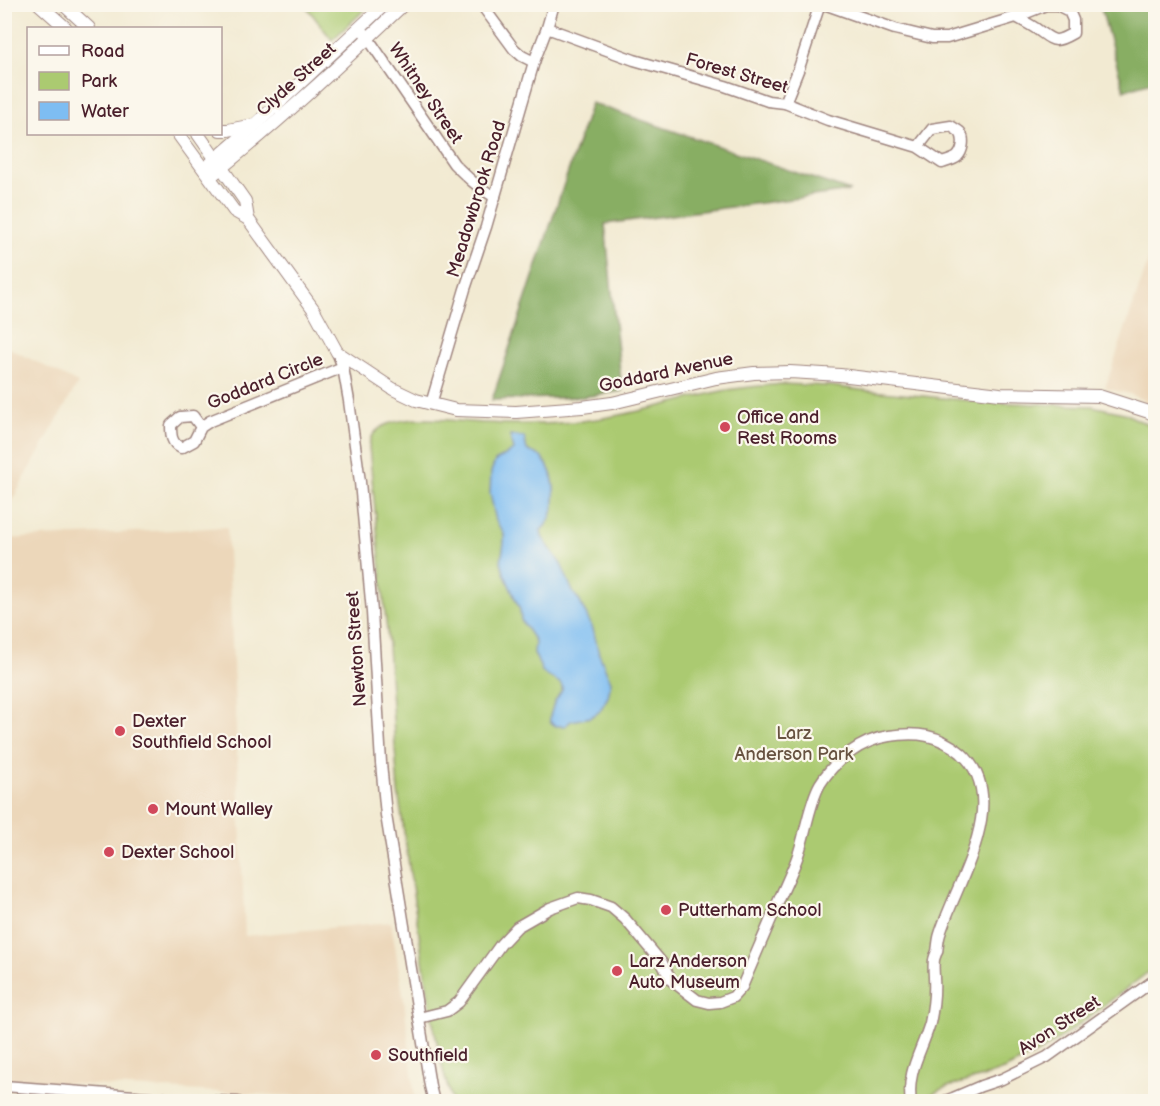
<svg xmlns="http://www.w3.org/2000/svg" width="1160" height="1106" font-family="'Balsamiq Sans',sans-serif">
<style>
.built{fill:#ecd7ba}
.green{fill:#abca71;stroke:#7a744e;stroke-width:1.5}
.forest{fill:#88ae63;stroke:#696647;stroke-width:1.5}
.water{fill:#7ebdf2;stroke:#646e8e;stroke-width:1.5}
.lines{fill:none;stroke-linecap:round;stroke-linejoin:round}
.minor-casing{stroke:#9e847e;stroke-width:13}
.major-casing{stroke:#9e847e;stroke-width:14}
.minor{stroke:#fff;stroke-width:10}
.major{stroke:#fff;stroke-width:12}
.poi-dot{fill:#d1495b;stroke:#fbf7ec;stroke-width:2}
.labels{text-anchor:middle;stroke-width:4.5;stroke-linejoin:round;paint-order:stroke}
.street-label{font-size:18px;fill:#4a1f2b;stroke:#fbf7ec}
.poi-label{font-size:18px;fill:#4a1f2b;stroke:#fbf7ec;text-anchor:start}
.park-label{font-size:18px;fill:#675240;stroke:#fbf7ec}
</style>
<rect width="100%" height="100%" fill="#fbf7ec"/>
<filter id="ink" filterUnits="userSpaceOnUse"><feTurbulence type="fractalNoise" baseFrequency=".0167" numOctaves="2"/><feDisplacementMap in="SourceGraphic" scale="12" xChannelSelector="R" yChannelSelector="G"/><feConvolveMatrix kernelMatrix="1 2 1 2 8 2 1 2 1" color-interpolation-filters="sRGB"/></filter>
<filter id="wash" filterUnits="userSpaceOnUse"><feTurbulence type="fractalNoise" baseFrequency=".008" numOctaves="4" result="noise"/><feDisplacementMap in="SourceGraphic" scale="24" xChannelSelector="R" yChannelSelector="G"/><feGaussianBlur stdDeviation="1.35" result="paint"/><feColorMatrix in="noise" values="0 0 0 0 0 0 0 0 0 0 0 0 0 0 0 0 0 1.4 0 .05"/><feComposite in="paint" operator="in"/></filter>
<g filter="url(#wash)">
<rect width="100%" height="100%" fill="#f2ead2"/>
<g class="built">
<path d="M 1155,241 L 1156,406 L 1155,406 L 1130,394 L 1105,388 Z"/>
<path d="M 5,346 L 78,383 L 5,513 Z"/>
<path d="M 227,527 L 245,936 L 391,922 L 404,1000 L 415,1101 L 382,1101 L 5,1080 L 5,539 Z"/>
</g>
<g class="green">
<path d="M 305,5 L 370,5 L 332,40 Z"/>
<path d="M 781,384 L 831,386 L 861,390 L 984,402 L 1092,406 L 1124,413 L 1155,428 L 1155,967 L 1077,1026 L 1043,1050 L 1006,1069 L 986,1076 L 947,1087 L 917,1101 L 452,1102 L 443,1070 L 433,1023 L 421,948 L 398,791 L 387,632 L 369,447 C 371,409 445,420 470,422 C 487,423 503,424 520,424 C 555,425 591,421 625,414 C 658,408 689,398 722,391 C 742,387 762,386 781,384 Z"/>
</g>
<g class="forest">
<path d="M 1100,5 L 1155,5 L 1155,81 L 1124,90 Z"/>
<path d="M 591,103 L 850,191 L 605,224 L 622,391 L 583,397 L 492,400 Z"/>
</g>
<path class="water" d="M 510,436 L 524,437 L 527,450 C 532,453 539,454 543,459 C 558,477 559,515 541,530 L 542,537 L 561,564 L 573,592 L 580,602 L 593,629 L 599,654 L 611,682 L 608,697 L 599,712 L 591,717 L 571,721 L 565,726 L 556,726 L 550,722 L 550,716 L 554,703 L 562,690 L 562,686 L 560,683 L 546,675 L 542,671 L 534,653 L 535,641 L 521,620 L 520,610 L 504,573 L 501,561 L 504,543 L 504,534 L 496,521 L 490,493 L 491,472 L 495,461 L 514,450 Z"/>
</g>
<g filter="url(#ink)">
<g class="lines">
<defs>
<g id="minor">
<path d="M 481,4 L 514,49 L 522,56 L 534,62"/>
<path d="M 824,4 L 895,29 L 932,38 L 947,38 L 1016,17 L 1046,5 L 1057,5 L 1069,11 L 1073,20 L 1073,33 C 1054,44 1054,41 1038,30 C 1031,25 1023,21 1016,17"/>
<path d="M 361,28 L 454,164 C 467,177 478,188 495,197"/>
<path d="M 547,28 L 634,60 L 725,86 L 768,101 L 785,103 L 828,120 L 918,147 L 932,129 L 951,126 C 952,127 959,131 960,132 C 965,139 963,151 957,157 C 953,160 947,161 942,163 L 918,147"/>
<path d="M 785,103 L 799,68 L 820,4"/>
<path d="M 337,352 L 343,367 L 349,401 L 360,482 L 372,612 L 381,763 L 386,815 L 430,1086 L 434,1102"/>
<path d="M 431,404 L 465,289 L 486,227 L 534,62 L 547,28 L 554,4"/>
<path d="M 201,427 L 193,416 L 180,417 L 171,425 C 171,435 171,443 181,448 L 194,441 L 201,427 L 210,421 L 343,367"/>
<path d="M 419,1018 L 447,1011 L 459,1002 L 501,944 L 517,927 L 550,908 L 578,898 L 591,900 L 611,907 L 625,919 L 662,963 L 671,980 L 697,1000 L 709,1003 L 720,1002 L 733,997 L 742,987 C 754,958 767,929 779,900 C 785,886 792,872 797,858 C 805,837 809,803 820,784 C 834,761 861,740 889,736 C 917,732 938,734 961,753 C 1013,799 956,883 940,934 C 938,940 938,946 937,952 C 936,953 934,959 934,960 C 933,966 934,973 934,978 C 935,993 933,1009 930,1023 C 922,1051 906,1072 911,1102"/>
<path d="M 4,1086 L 186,1100 L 238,1102"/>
<path d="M 942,1102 L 953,1098 L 981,1086 L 1002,1079 L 1047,1057 L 1156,979"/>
</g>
<g id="major">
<path d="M 39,4 L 66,28"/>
<path d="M 63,4 L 89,28"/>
<path d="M 220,130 L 228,130 L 254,125"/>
<path d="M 178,134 L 234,211 L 248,219 L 314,310 L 337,352 L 393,389 L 416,400 L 456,410 L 516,412 L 582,407 L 612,403 L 716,378 L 754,373 L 790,372 L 840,375 L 1000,394 L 1099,396 L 1149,412 L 1156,416"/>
<path d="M 198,134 L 245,201 L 248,219"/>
<path d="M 204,169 L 255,125 L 385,4"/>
<path d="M 210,177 C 278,123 341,64 404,4"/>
</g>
</defs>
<use href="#minor" class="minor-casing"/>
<use href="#major" class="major-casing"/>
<use href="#minor" class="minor"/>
<use href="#major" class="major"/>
</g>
</g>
<g class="poi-dot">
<circle cx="725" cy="427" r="6"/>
<circle cx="120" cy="731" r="6"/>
<circle cx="153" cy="809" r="6"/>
<circle cx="109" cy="852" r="6"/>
<circle cx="666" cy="910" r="6"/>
<circle cx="617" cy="971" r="6"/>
<circle cx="376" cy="1055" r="6"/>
</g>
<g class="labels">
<g class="street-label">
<text transform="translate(737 73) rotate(16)" y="6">Forest Street</text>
<text transform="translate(296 79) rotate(-42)" y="6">Clyde Street</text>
<text transform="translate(426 93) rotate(56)" y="6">Whitney Street</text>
<text transform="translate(476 199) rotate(-73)" y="6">Meadowbrook Road</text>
<text transform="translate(666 372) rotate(-12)" y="6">Goddard Avenue</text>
<text transform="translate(265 381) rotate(-22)" y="6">Goddard Circle</text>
<text transform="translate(356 649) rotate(-94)" y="6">Newton Street</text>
<text transform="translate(1059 1025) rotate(-33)" y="6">Avon Street</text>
</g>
<g class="poi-label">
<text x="737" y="423">Office and<tspan x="737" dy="21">Rest Rooms</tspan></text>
<text x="132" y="727">Dexter<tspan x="132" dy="21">Southfield School</tspan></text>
<text x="165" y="815">Mount Walley</text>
<text x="121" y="858">Dexter School</text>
<text x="678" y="916">Putterham School</text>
<text x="629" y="967">Larz Anderson<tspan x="629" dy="21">Auto Museum</tspan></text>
<text x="388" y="1061">Southfield</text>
</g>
<g class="park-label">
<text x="794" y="739">Larz<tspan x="794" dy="21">Anderson Park</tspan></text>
</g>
</g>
<rect width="1160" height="1106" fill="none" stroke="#fbf7ec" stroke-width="24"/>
<rect x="27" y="27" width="195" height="108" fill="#fbf7ec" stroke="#b4a19f" stroke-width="1.5"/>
<rect x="39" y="46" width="30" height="9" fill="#ffffff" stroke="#b4a19f" stroke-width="1.5"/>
<text x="81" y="57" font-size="18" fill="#4a1f2b">Road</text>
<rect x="39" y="72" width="30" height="18" fill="#abca71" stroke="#b4a19f" stroke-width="1.5"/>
<text x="81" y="87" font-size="18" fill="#4a1f2b">Park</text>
<rect x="39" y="102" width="30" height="18" fill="#7ebdf2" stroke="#b4a19f" stroke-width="1.5"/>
<text x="81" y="117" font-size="18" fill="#4a1f2b">Water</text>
</svg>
